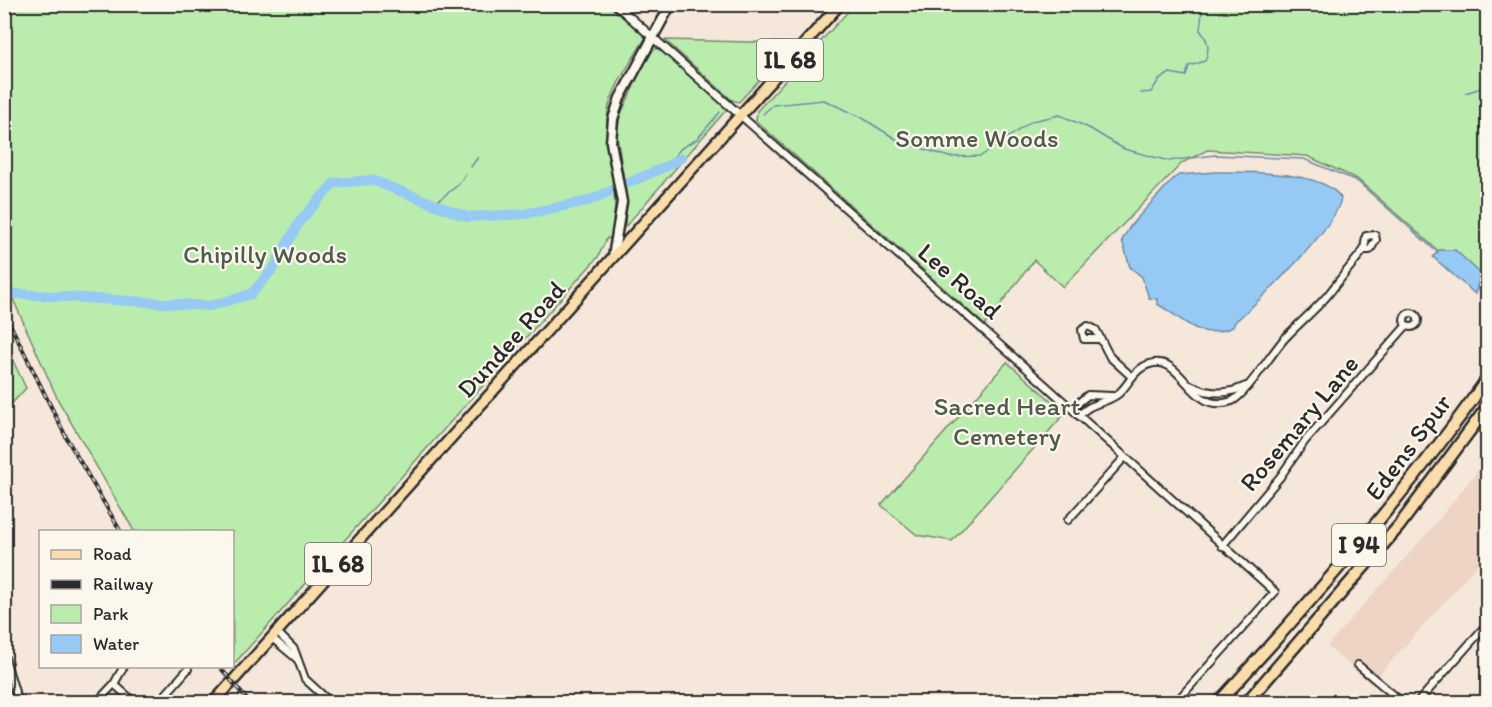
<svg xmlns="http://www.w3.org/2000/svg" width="1492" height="707" font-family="Itim,sans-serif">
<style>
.built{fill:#edd4c4}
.green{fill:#baedad;stroke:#728c6c;stroke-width:1.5}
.water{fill:#96caf4;stroke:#6b8aa4;stroke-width:1.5}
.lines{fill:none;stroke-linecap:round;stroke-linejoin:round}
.stream{stroke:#6b8aa4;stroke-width:1.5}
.river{stroke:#96caf4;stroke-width:10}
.minor-casing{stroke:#2b2b2b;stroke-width:10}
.tertiary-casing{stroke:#2b2b2b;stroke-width:11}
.secondary-casing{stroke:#2b2b2b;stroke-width:13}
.primary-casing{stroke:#2b2b2b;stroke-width:14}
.motorway-casing{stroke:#2b2b2b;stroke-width:15}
.minor{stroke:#fbf7ec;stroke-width:6}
.tertiary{stroke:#fbf7ec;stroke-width:7}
.secondary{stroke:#fbf7ec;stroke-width:8}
.primary{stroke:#faddab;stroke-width:9}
.motorway{stroke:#faddab;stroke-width:10}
.rail-casing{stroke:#2b2b2b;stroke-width:4}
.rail{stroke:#fbf7ec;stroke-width:1.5;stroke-dasharray:4.5;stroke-linecap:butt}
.labels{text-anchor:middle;stroke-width:4.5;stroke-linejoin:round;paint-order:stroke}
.shield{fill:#fbf7ec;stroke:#696865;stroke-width:1.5}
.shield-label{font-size:24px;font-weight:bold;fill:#2b2b2b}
.park-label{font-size:26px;fill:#4f5c4c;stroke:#fbf7ec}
.street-label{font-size:26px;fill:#2b2b2b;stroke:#fbf7ec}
</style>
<rect width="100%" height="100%" fill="#f5e7da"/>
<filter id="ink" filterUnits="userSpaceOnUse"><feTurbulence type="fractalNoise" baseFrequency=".0167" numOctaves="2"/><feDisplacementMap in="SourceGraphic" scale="12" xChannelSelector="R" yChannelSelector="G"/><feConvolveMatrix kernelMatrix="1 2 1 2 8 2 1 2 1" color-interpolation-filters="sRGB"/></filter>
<g filter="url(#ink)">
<path class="built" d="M 1487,459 L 1487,554 L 1371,684 L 1327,646 L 1431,529 Z"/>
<g class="green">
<path d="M 608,4 L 646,37 C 635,56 611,89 608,111 C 602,154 624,196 610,239 L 607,238 L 598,257 L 233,665 L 232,532 L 134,531 L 58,400 L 5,281 L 4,5 Z"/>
<path d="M 854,5 L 1487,5 L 1487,294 L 1357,179 L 1307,156 L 1207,150 L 1182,163 L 1063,287 L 1034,260 L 985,325 L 756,121 L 757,111 Z"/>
<path d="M 665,40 L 793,43 L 739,102 L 732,100 Z"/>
<path d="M 659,48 L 727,109 L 625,227 L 626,193 L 617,135 L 620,116 L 639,75 L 653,50 Z"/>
<path d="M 4,342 L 26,388 L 5,411 L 4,411 Z"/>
<path d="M 1007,362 L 1065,413 L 952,541 L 917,535 L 881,505 Z"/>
</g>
<g class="water">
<path d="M 1215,172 C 1246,172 1323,170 1341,198 C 1337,227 1259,301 1235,322 L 1233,327 C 1196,342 1186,319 1157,304 L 1157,299 L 1149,298 L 1142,277 L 1130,267 L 1122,240 L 1131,225 L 1173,179 L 1179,175 Z"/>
<path d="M 1439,250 L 1455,250 L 1481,274 L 1475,294 L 1433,257 Z"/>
</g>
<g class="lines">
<g class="stream">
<path d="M 1141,93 L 1151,92 L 1159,80 L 1170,73 L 1186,76 L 1189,66 L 1205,61 C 1210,47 1209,42 1200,30 L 1203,4"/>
<path d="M 1465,93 L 1488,86"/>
<path d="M 763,114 L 773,105 L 824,100 L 864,119 L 899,141 L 949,157 L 981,156 L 1032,121 L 1060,115 L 1089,128 L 1124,149 L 1169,161 L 1215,155 L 1304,159 L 1357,181 L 1438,253"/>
<path d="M 667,166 L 680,149 L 697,139 L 720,112"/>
<path d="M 471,167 L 478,157"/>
<path d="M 435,203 L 458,185 L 466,174"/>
<path d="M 1477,288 L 1488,298"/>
</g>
<path class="river" d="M 4,293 L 210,306 L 251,294 L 273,269 L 300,221 L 334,183 L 372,180 L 467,217 L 524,214 L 588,201 L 667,166 L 681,158"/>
<defs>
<g id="minor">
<path d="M 740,115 L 1043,383 L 1275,592 L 1176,702"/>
<circle cx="1411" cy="320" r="7"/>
<path d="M 1101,339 L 1084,339 L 1082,330 L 1088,326 L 1096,330 L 1110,357 L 1132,377"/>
<path d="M 1190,385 C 1209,395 1227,395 1246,386"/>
<path d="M 1072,408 L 1088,395 L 1112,396"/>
<path d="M 1079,416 C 1090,402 1105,404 1118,394 C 1128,386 1131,374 1143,367 C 1183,345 1187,417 1232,401 C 1245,396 1273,351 1285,338 C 1298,324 1314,311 1327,296 C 1339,281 1351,265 1364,250 L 1370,250 L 1376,240 L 1375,235 L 1366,236 L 1364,250"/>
<path d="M 1068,520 L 1124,458"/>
<path d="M 1222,546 L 1280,477 L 1305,441 L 1406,326"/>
<path d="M 277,632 L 294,649 L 305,679 L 330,702"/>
<path d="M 272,638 L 297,659"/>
<path d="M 4,655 L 18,702"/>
<path d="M 1358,665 L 1402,702"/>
<path d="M 114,684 L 134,702"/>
<path d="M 97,702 L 114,684 L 124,666"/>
<path d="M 159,702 L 188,669"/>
<path d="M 1418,702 L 1488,623"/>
</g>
<path id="tertiary" d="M 615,4 L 740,115"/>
<path id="secondary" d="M 613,257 L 622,202 L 611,142 L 613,119 L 620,98 L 671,4"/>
<path id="primary" d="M 214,702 L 840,4"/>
<g id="motorway">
<path d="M 1219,702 C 1314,598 1406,494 1488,378"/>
<path d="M 1247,702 L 1399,526 L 1488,406"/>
</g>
</defs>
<use href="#minor" class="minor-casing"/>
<use href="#tertiary" class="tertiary-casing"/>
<use href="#secondary" class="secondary-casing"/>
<use href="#primary" class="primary-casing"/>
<use href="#motorway" class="motorway-casing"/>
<use href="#minor" class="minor"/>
<use href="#tertiary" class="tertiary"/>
<use href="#secondary" class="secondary"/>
<use href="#primary" class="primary"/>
<use href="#motorway" class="motorway"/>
<defs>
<g id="rail">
<path d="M 4,312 L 67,439 L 121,532"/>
<path d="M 219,666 L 249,702"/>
</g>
</defs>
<use href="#rail" class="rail-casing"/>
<use href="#rail" class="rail"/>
</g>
</g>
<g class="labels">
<g class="shield">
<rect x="757" y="39" width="66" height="42" rx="4.5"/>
<rect x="1332" y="524" width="54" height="42" rx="4.5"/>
<rect x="305" y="543" width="66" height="42" rx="4.5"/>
</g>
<g class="shield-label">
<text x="790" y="68">IL 68</text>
<text x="1359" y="553">I 94</text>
<text x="338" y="572">IL 68</text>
</g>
<g class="park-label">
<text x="977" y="147">Somme Woods</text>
<text x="265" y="263">Chipilly Woods</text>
<text x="1007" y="415">Sacred Heart<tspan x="1007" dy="30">Cemetery</tspan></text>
</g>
<g class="street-label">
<text transform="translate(960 281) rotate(41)" y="9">Lee Road</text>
<text transform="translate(511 339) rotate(-48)" y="9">Dundee Road</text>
<text transform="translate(1299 423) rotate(-50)" y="9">Rosemary Lane</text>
<text transform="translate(1408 447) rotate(-53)" y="9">Edens Spur</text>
</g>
</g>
<rect width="1492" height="707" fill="none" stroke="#fbf7ec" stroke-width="24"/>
<rect x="12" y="12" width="1468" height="683" fill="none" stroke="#2b2b2b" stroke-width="2" filter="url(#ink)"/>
<rect x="39" y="530" width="195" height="138" fill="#fbf7ec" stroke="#a8a59f" stroke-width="1.5"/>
<rect x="51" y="550" width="30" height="9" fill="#faddab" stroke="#a8a59f" stroke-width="1.5"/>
<text x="93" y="560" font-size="18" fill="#2b2b2b">Road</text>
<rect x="51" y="580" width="30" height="9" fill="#2b2b2b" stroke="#a8a59f" stroke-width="1.5"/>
<text x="93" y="590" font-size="18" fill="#2b2b2b">Railway</text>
<rect x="51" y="605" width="30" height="18" fill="#baedad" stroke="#a8a59f" stroke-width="1.5"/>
<text x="93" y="620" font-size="18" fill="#2b2b2b">Park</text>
<rect x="51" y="635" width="30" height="18" fill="#96caf4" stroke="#a8a59f" stroke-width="1.5"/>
<text x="93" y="650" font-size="18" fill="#2b2b2b">Water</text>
</svg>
